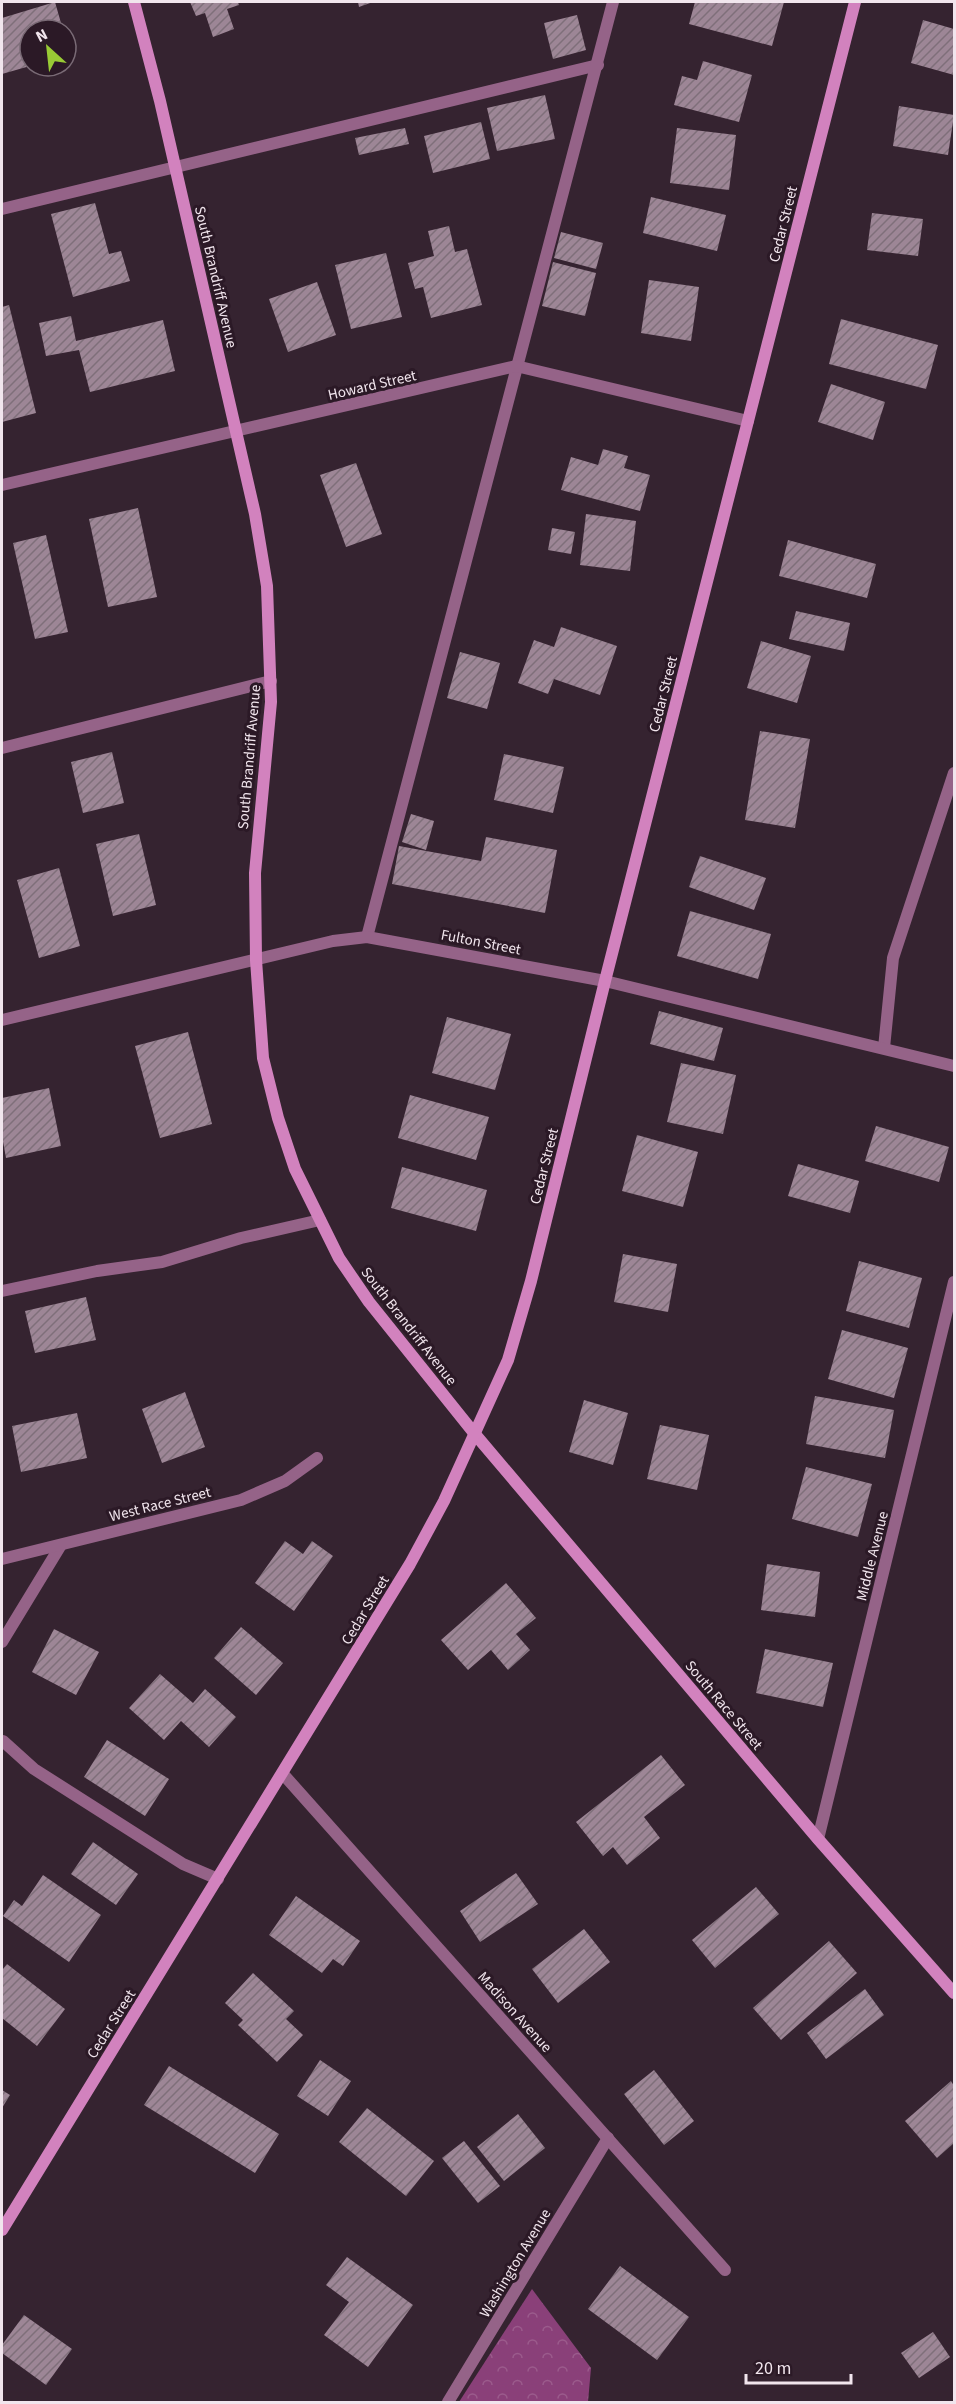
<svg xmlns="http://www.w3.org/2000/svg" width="956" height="2404" font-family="'Source Sans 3',sans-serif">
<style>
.forest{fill:url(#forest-crowns)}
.building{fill:url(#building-hatch)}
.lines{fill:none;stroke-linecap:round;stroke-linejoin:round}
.lane{stroke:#956388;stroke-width:12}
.street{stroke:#956388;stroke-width:12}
.secondary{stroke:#d282be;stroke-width:12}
.labels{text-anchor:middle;stroke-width:6;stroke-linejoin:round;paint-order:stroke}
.street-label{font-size:15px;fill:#f1e5ed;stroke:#2b1926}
</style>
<defs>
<pattern id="forest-crowns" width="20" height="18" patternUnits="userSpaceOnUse" patternTransform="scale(1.5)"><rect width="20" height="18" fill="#8a4079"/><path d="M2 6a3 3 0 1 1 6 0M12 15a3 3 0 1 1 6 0" fill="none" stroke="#9b5b8c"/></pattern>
<pattern id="building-hatch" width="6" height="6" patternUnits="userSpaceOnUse" patternTransform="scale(1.5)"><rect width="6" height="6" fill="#9d8696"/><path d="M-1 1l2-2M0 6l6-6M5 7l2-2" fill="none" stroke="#7f6f7a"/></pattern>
</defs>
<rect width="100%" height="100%" fill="#352330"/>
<path class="forest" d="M 532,2289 L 591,2368 L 588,2402 L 459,2402 Z"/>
<g class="building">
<path d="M 55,2 L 63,30 L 30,30 L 30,66 L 2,74 L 2,18 Z"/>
<path d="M 190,2 L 238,2 L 239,5 L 227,9 L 234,29 L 213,37 L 205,13 L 196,16 Z"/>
<path d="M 358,2 L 373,2 L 359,7 Z"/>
<path d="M 695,2 L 784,2 L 772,46 L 689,24 Z"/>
<path d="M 577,15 L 586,50 L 553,59 L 544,23 Z"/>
<path d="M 923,20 L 954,29 L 954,75 L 911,63 Z"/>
<path d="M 703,61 L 752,75 L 739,122 L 674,105 L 682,76 L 697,80 Z"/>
<path d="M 545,95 L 555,139 L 497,151 L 487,108 Z"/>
<path d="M 899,106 L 954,115 L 948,155 L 893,146 Z"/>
<path d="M 481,122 L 490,159 L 433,173 L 424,136 Z"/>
<path d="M 405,128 L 409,144 L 359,155 L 355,138 Z"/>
<path d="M 677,128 L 736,135 L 729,190 L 670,183 Z"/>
<path d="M 651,197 L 726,215 L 717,251 L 643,233 Z"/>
<path d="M 95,203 L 109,254 L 121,251 L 130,281 L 73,297 L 51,214 Z"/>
<path d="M 872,213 L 923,219 L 918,256 L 867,250 Z"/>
<path d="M 449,226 L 455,252 L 467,249 L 482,305 L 431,318 L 423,287 L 415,289 L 408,263 L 434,256 L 428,231 Z"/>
<path d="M 561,232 L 603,243 L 596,269 L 554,258 Z"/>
<path d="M 386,253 L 402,317 L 351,329 L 335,265 Z"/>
<path d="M 553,262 L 596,273 L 585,316 L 542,306 Z"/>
<path d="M 649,280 L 699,287 L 691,341 L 641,333 Z"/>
<path d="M 317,282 L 336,335 L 288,352 L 269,299 Z"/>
<path d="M 9,305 L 36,413 L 2,422 L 2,307 Z"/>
<path d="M 71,316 L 76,341 L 163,320 L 175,371 L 90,392 L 79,350 L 46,356 L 39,323 Z"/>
<path d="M 841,319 L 938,345 L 926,389 L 829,364 Z"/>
<path d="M 831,384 L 885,402 L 873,440 L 818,422 Z"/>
<path d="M 603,449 L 628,456 L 624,468 L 650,475 L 640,511 L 561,490 L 571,457 L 598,465 Z"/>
<path d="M 356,463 L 382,534 L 346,547 L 320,475 Z"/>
<path d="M 138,508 L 157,597 L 108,607 L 89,519 Z"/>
<path d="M 586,514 L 636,521 L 630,571 L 580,565 Z"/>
<path d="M 552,528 L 575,532 L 571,554 L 548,550 Z"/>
<path d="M 46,535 L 68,632 L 35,639 L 13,543 Z"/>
<path d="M 788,540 L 876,564 L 867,598 L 779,576 Z"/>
<path d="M 796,611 L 850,623 L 844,651 L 789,639 Z"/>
<path d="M 561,627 L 617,646 L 600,695 L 554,679 L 548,694 L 518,683 L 534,640 L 554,647 Z"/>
<path d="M 761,641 L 811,656 L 797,703 L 747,688 Z"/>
<path d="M 460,652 L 500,663 L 487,709 L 447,698 Z"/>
<path d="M 760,731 L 810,739 L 795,828 L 745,820 Z"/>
<path d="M 112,752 L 124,803 L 83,813 L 71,762 Z"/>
<path d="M 504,754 L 564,767 L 553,813 L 494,800 Z"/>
<path d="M 411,814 L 434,821 L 426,850 L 402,842 Z"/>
<path d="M 139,834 L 156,905 L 113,916 L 96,844 Z"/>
<path d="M 486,837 L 557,850 L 545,913 L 392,884 L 399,846 L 481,861 Z"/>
<path d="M 700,856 L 766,878 L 754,910 L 689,887 Z"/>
<path d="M 59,868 L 80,946 L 39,958 L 17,880 Z"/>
<path d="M 690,911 L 771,934 L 758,979 L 677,956 Z"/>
<path d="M 659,1011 L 723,1028 L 714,1061 L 650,1044 Z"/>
<path d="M 447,1017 L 511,1034 L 495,1090 L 432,1073 Z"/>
<path d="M 188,1032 L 212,1124 L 160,1138 L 135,1046 Z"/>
<path d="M 681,1063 L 736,1075 L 723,1134 L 667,1122 Z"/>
<path d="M 49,1088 L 61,1146 L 6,1158 L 2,1136 L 2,1098 Z"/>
<path d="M 410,1095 L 489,1117 L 476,1160 L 398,1138 Z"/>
<path d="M 876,1126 L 949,1147 L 939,1182 L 865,1161 Z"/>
<path d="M 637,1135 L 698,1152 L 683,1207 L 622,1191 Z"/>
<path d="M 798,1164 L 859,1181 L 850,1213 L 788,1196 Z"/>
<path d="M 402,1167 L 487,1190 L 476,1231 L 391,1208 Z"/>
<path d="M 623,1254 L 677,1264 L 668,1312 L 614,1302 Z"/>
<path d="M 859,1261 L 922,1278 L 909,1328 L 846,1311 Z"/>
<path d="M 86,1297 L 96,1340 L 35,1353 L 25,1311 Z"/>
<path d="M 842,1330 L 908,1348 L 894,1398 L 828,1379 Z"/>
<path d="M 185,1392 L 205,1447 L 162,1463 L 142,1409 Z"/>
<path d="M 815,1396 L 894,1410 L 885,1458 L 806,1444 Z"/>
<path d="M 584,1400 L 628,1413 L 613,1465 L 569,1452 Z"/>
<path d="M 77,1413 L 87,1458 L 21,1472 L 12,1426 Z"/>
<path d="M 660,1425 L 709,1435 L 697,1490 L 647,1479 Z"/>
<path d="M 806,1467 L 872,1484 L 858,1537 L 792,1519 Z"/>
<path d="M 285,1541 L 303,1554 L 312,1541 L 333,1556 L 294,1611 L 255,1583 Z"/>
<path d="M 767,1564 L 820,1572 L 815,1617 L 761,1610 Z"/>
<path d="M 506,1583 L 536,1618 L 516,1634 L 530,1650 L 508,1670 L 491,1650 L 468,1670 L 441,1640 Z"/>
<path d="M 241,1627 L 283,1663 L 256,1695 L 214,1658 Z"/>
<path d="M 54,1629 L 99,1652 L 76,1695 L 32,1672 Z"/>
<path d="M 765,1649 L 833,1663 L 823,1707 L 756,1693 Z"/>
<path d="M 160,1674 L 193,1703 L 205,1689 L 236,1717 L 209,1747 L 181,1721 L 164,1740 L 129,1708 Z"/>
<path d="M 107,1740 L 169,1779 L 145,1816 L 84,1777 Z"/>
<path d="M 661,1755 L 685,1785 L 644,1817 L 660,1838 L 627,1865 L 613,1847 L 603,1856 L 576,1822 Z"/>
<path d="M 93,1842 L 138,1874 L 116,1905 L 71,1874 Z"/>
<path d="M 516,1873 L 538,1904 L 480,1942 L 460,1911 Z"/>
<path d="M 43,1875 L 101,1915 L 69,1962 L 3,1916 L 14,1900 L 22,1906 Z"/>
<path d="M 756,1887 L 779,1914 L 715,1968 L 692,1940 Z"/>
<path d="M 296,1896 L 360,1941 L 343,1966 L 333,1959 L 322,1973 L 269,1935 Z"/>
<path d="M 584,1929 L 610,1962 L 558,2003 L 532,1969 Z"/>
<path d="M 829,1941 L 857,1973 L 781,2040 L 753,2008 Z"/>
<path d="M 7,1964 L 65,2009 L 37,2046 L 2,2018 L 2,1970 Z"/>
<path d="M 253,1973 L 294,2011 L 286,2019 L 303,2035 L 277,2062 L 238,2025 L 243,2020 L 225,2003 Z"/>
<path d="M 865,1989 L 884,2015 L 826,2059 L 807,2033 Z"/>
<path d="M 320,2060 L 351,2081 L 328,2116 L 297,2096 Z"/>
<path d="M 169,2066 L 279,2134 L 255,2173 L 144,2105 Z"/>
<path d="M 654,2070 L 694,2121 L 664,2145 L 624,2094 Z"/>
<path d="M 951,2081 L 954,2086 L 954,2143 L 937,2158 L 905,2121 Z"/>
<path d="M 2,2090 L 10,2095 L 2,2108 Z"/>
<path d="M 367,2108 L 434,2161 L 406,2196 L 339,2142 Z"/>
<path d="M 518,2114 L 545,2148 L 504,2181 L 477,2147 Z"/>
<path d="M 464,2141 L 500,2186 L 478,2203 L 442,2158 Z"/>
<path d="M 347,2257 L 413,2305 L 368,2367 L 324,2335 L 349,2302 L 326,2285 Z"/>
<path d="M 620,2266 L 689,2317 L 657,2360 L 588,2309 Z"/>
<path d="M 24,2315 L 72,2349 L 46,2385 L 2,2353 L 2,2345 Z"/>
<path d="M 933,2332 L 950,2357 L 919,2378 L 901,2353 Z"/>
</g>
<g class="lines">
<g class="lane">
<path d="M 2,209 L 598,65"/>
<path d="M 2,748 L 271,681"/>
<path d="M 367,937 L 613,2"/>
<path d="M 884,1048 L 893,958 L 954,773"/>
<path d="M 2,1291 L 97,1271 L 162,1262 L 241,1238 L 320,1220"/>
<path d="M 2,1642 L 61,1545"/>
<path d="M 3,1741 L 34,1769 L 183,1864 L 218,1879"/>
</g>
<g class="street">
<path d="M 2,485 L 516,366 L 748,421"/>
<path d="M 2,1020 L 333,941 L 367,937 L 605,981 L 954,1066"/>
<path d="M 2,1559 L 241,1500 L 285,1481 L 317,1458"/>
<path d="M 283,1774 L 725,2270"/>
<path d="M 818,1839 L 954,1282"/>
<path d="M 448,2402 L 608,2138"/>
</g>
<g class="secondary">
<path d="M 134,2 L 160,101 L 255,514 L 267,586 L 271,702 L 255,873 L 256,960 L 263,1058 L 278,1118 L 295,1169 L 339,1258 L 369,1302 L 474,1433 L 818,1839 L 954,1993"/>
<path d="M 2,2230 L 410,1564 L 444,1501 L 508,1360 L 531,1281 L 605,981 L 855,2"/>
</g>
</g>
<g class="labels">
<g class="street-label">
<text transform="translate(783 224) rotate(-76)" y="5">Cedar Street</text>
<text transform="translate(216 277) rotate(77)" y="5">South Brandriff Avenue</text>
<text transform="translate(372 385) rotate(-13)" y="5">Howard Street</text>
<text transform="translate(663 694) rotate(-76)" y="5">Cedar Street</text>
<text transform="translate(249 757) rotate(-85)" y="5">South Brandriff Avenue</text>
<text transform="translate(481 942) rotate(11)" y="5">Fulton Street</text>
<text transform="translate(544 1166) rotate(-76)" y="5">Cedar Street</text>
<text transform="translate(409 1326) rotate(52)" y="5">South Brandriff Avenue</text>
<text transform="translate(160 1504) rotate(-14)" y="5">West Race Street</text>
<text transform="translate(872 1556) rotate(-76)" y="5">Middle Avenue</text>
<text transform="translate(365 1610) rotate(-59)" y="5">Cedar Street</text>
<text transform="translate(724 1705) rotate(50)" y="5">South Race Street</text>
<text transform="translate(515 2012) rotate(48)" y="5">Madison Avenue</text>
<text transform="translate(111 2024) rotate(-58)" y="5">Cedar Street</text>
<text transform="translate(515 2263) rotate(-59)" y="5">Washington Avenue</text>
</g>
</g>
<rect width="956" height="2404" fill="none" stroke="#f1e5ed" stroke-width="6"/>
<g transform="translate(48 48) rotate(333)"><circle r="28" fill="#2b1926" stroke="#7a6b76" stroke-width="1.5"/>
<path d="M0-4.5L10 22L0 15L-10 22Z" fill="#99cb35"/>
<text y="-9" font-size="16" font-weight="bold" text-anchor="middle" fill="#f1e5ed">N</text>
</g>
<path d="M746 2374v9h105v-9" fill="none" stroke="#f1e5ed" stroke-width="3"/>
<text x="755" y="2374" font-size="18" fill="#f1e5ed" stroke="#2b1926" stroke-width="4.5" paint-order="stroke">20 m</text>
</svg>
